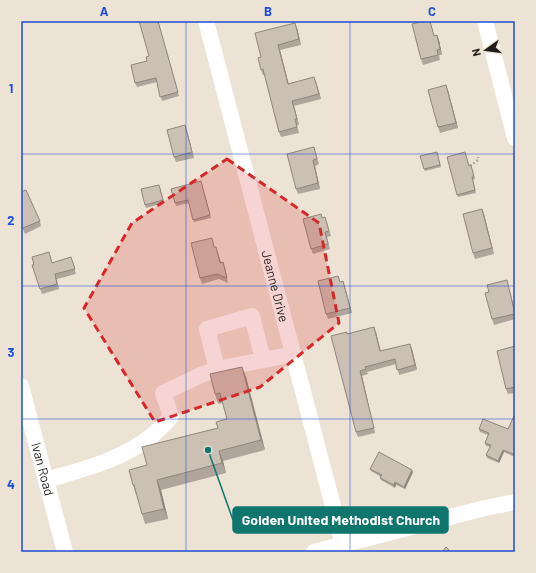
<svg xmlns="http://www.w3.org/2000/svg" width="536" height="573" font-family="Barlow,sans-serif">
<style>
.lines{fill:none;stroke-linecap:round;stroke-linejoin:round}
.path{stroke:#afa79c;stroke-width:2.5;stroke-dasharray:2 2;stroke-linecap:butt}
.minor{stroke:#fff;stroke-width:16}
.wall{fill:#afa59a}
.shaded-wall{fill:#8e867d}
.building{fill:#cbc0b3;stroke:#8e867d}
.marked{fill:#d62828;fill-opacity:0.2;stroke:#d62828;stroke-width:3;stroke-dasharray:8 5;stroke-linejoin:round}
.grid{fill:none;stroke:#1d4ed8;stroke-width:1;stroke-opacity:0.55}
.labels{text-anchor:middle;stroke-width:3.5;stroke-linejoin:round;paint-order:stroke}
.street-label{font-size:13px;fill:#201c17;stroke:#ede3d5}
.leader{fill:none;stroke:#0f766e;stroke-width:1.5}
.callout-dot{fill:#0f766e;stroke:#ede3d5;stroke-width:1.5}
.callout{fill:#0f766e;stroke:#0f766e;stroke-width:1.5}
.callout-label{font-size:14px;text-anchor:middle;font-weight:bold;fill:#fff}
.neatline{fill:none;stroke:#1d4ed8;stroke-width:1.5}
.grid-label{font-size:13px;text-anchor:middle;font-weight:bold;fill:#1d4ed8}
</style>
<rect width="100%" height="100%" fill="#ede3d5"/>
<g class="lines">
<path class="path" d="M 470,166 L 478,160 L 478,157"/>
<g class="minor">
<path id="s1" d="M 206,21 L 345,552"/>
<path d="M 485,21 L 515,138"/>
<path d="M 263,360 L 252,316 L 207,329 L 217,369 L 294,354"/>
<path id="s2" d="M 21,386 L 65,552"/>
<path d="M 46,480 C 84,469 123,460 154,434 C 160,428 166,424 171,416 L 163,393 L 201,375 L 217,369"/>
<path d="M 314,552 L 485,508 L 515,502"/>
</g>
</g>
<g class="wall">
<path d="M 158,21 L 179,96 L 162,101 L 157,82 L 137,87 L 135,83 L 149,56 Z"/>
<path d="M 430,21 L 434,36 L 437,35 L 439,40 L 442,55 L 439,55 L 440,60 L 423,65 L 421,59 Z"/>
<path d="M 297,28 L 301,45 L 280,50 L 288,83 L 316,82 L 321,99 L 294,106 L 299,125 L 297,125 L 299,133 L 281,137 L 279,132 L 265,75 L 263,75 L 261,70 L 261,57 Z"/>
<path d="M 446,85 L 458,128 L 440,133 L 438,127 Z"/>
<path d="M 185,125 L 194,158 L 176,162 L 174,157 Z"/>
<path d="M 314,147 L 319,164 L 315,166 L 320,189 L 298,194 L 296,189 Z"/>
<path d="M 438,155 L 441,167 L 425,171 L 424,169 Z"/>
<path d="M 466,155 L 469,166 L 471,165 L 475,179 L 473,180 L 476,193 L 458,197 L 457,195 Z"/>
<path d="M 202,184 L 211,218 L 194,222 L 189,203 L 176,206 L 175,203 Z"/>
<path d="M 160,187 L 164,203 L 146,208 L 145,205 Z"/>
<path d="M 21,192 L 40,221 L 41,226 L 25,234 L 21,225 Z"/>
<path d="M 482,209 L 494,254 L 475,259 L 473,253 Z"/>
<path d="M 322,218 L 327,223 L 331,236 L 327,237 L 330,249 L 313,254 L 311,249 Z"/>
<path d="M 214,244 L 214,247 L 218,252 L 221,262 L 223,262 L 228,283 L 219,279 L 202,284 L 200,278 Z"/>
<path d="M 51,257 L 52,263 L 71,257 L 76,274 L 57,279 L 59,289 L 42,294 L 32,265 Z"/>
<path d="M 507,280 L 515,310 L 515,319 L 494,325 L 492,319 Z"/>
<path d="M 340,282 L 345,287 L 352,313 L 328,319 L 326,314 Z"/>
<path d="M 376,332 L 380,351 L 412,349 L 417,370 L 399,375 L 396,364 L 367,372 L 368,374 L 362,376 L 375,433 L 358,437 L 356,432 L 347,334 Z"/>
<path d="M 515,346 L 515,393 L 508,394 L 506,389 Z"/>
<path d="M 246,377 L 265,450 L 223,461 L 226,473 L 161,490 L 168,519 L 145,524 L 142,514 L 137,495 L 136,495 L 133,485 L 147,465 L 218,428 L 227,419 L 223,403 L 218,404 L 215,394 Z"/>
<path d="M 515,417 L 515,457 L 504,452 L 499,463 L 487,458 L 486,455 L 490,447 L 486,446 L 485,443 L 488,435 L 480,432 L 479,429 L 508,429 Z"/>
<path d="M 370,469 L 413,472 L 405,489 L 396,485 L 395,488 L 381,480 L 380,478 L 381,477 L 371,471 Z"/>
</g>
<g class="shaded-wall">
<path d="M 295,23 L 297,28 L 301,45 L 299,39 Z"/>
<path d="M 437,35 L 439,40 L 442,55 L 440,49 Z"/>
<path d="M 278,45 L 280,50 L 290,89 L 288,84 Z"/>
<path d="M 314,77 L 316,82 L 321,99 L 319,94 Z"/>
<path d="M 446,85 L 448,90 L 458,128 L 456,123 Z"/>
<path d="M 292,101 L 294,106 L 299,125 L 297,119 Z"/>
<path d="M 185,125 L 187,131 L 194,158 L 192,152 Z"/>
<path d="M 313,160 L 315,166 L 320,189 L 318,183 Z"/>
<path d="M 482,209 L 484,214 L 494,254 L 492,248 Z"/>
<path d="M 223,262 L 225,267 L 228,283 L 227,278 Z"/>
<path d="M 343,281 L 345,287 L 352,313 L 350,308 Z"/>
<path d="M 374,327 L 376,332 L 382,356 L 380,351 Z"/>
<path d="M 410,344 L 412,349 L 417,370 L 415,365 Z"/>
<path d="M 242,367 L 246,377 L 265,450 L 261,440 Z"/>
<path d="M 360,371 L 362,376 L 375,433 L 374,428 Z"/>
<path d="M 503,450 L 504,452 L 499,463 L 498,461 Z"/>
<path d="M 219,451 L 223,461 L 226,473 L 222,463 Z"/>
<path d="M 412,470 L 413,472 L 405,489 L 404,487 Z"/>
<path d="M 157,480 L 161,490 L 168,519 L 164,509 Z"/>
<path d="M 395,482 L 396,485 L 395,488 L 394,485 Z"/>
</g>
<g class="building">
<path d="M 139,21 L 158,21 L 178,92 L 160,97 L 156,78 L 135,83 L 131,65 L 147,61 L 146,57 L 149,56 Z"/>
<path d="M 424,21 L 430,21 L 434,36 L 437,35 L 440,49 L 437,50 L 438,55 L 421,59 L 412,24 Z"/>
<path d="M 295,23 L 299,39 L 278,45 L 288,84 L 314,77 L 319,94 L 292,101 L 297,119 L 295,119 L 297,127 L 279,132 L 263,69 L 261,70 L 258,58 L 261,57 L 255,33 Z"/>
<path d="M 446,85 L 456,123 L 438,127 L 428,90 Z"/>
<path d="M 185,125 L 192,152 L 174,157 L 167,130 Z"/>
<path d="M 314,147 L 317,159 L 313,160 L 318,183 L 296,189 L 287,154 Z"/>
<path d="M 437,152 L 440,165 L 424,169 L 420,156 Z"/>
<path d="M 465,152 L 469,166 L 471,165 L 474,177 L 472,177 L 475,190 L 457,195 L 447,157 Z"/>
<path d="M 201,181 L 210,215 L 193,220 L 188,200 L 175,203 L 171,189 Z"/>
<path d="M 159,185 L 163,200 L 145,205 L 141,189 Z"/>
<path d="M 26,190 L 40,221 L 23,228 L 21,224 L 21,192 Z"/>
<path d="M 482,209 L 492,248 L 473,253 L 463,214 Z"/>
<path d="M 321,214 L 322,218 L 325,217 L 329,231 L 325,232 L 328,244 L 311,249 L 303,219 Z"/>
<path d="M 212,238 L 214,247 L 216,247 L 220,263 L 223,262 L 227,278 L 217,274 L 200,278 L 191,243 Z"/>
<path d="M 49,252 L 52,263 L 71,257 L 75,269 L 55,274 L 57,284 L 40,289 L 32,265 L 34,265 L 32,257 Z"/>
<path d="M 338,276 L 340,282 L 343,281 L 350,308 L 326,314 L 318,281 Z"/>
<path d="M 507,280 L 515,314 L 492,319 L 485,293 L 489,292 L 487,285 Z"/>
<path d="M 374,327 L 380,351 L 410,344 L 415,365 L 397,370 L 395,359 L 365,367 L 366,369 L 360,371 L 374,428 L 356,432 L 331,336 L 347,332 L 347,334 Z"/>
<path d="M 515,346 L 515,387 L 506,389 L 497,351 Z"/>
<path d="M 242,367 L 261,440 L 219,451 L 222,463 L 157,480 L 164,509 L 142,514 L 134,485 L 133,485 L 129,470 L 147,465 L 142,447 L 218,428 L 216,422 L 227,419 L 220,393 L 215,394 L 210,374 Z"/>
<path d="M 514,416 L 515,417 L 515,455 L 503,450 L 498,461 L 486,455 L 491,445 L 485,443 L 489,433 L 479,429 L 483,419 L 508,429 Z"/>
<path d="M 379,452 L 412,470 L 404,487 L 395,482 L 394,485 L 380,478 L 382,475 L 370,469 Z"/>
<path d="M 446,547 L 451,552 L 442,552 Z"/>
</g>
<path class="marked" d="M 227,159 L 319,223 L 339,323 L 260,387 L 155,422 L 84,308 L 132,223 Z"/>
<path class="grid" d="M 186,21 L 186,552M 350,21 L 350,552M 21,154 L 515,154M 21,286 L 515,286M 21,419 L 515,419"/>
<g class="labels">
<g class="street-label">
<text dy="5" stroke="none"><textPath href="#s1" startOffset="274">Jeanne Drive</textPath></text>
<text dy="5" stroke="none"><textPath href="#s2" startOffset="86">Ivan Road</textPath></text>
</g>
</g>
<path class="leader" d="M208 450L233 520"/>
<circle class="callout-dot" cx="208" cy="450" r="4"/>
<rect class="callout" x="233" y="507" width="215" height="26" rx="4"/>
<g class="callout-label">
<text x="341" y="525">Golden United Methodist Church</text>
</g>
<rect width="536" height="573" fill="none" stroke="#ede3d5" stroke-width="44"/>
<g transform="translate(486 50) rotate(256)" stroke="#ede3d5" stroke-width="3" paint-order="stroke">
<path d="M0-3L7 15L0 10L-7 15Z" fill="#201c17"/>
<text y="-6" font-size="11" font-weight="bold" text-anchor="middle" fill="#201c17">N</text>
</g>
<rect x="22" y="22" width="492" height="529" class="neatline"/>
<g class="grid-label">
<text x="104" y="16">A</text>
<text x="268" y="16">B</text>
<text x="432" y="16">C</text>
<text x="11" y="93">1</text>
<text x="11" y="225">2</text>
<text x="11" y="357">3</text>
<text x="11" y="489">4</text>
</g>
</svg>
